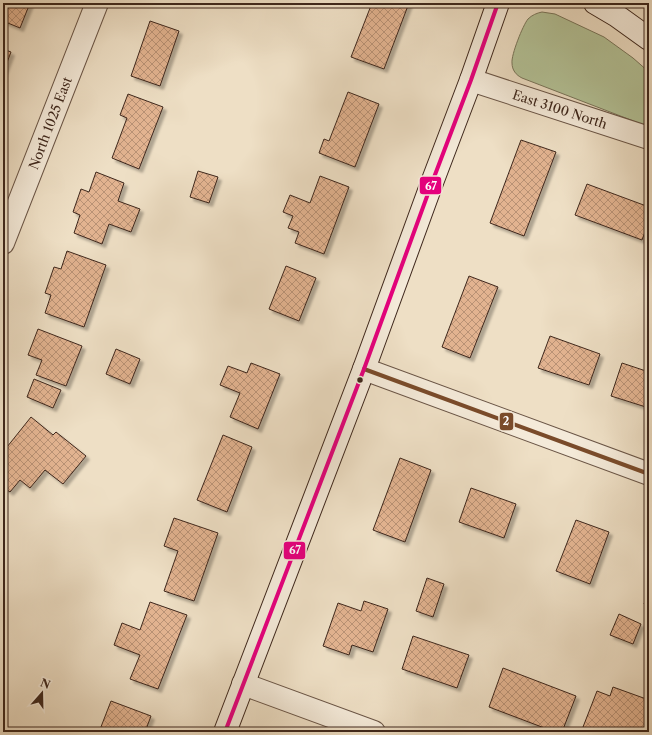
<svg xmlns="http://www.w3.org/2000/svg" width="652" height="735" font-family="'Libre Caslon Text',serif">
<style>
.park{fill:#b4c398;stroke:#79755a}
.building{fill:url(#building-cross-hatch);stroke:#3e271c;filter:url(#shadow)}
.lines{fill:none;stroke-linecap:round;stroke-linejoin:round}
.street-casing{stroke:#6a5546;stroke-width:24}
.secondary-casing{stroke:#3e271c;stroke-width:24}
.street{stroke:#f4ead9;stroke-width:22}
.secondary{stroke:#f4ead9;stroke-width:22}
.bus-1-casing{stroke:#f4ead9;stroke-width:7}
.bus-2-casing{stroke:#f4ead9;stroke-width:7}
.bus-1{stroke:#7a4b2a;stroke-width:4}
.bus-2{stroke:#e5007d;stroke-width:4}
.bus-dot{fill:#3e271c;stroke:#f4ead9;stroke-width:1.5}
.labels{text-anchor:middle;stroke-width:4;stroke-linejoin:round;paint-order:stroke}
.street-label{font-size:13px;fill:#3e271c;stroke:#f4ead9}
.line-badge{stroke:#f4ead9;stroke-width:1.5}
.badge-label{font-size:11px;text-anchor:middle;font-weight:bold;fill:#fff}
</style>
<defs>
<pattern id="building-cross-hatch" width="8" height="8" patternUnits="userSpaceOnUse"><rect width="8" height="8" fill="#e2b390"/><path d="M0 0l8 8M0 8l8-8" fill="none" stroke="#b99275"/></pattern>
<filter id="shadow"><feDropShadow dx="3.5" dy="3.5" stdDeviation="1" flood-color="#0004"/></filter>
</defs>
<rect width="100%" height="100%" fill="#eedfc5"/>
<filter id="stains"><feTurbulence type="fractalNoise" baseFrequency=".005" numOctaves="4"/><feColorMatrix values="0 0 0 0 .2 0 0 0 0 .09 0 0 0 0 .02 0 0 0 .5 -.17"/></filter>
<radialGradient id="worn" r=".72"><stop offset=".6" stop-color="#630" stop-opacity="0"/><stop offset="1" stop-color="#630" stop-opacity=".3"/></radialGradient>
<path class="park" d="M 542,12 L 555,14 L 604,37 L 633,58 L 649,72 L 649,127 L 522,78 C 516,75 512,70 512,63 C 511,55 523,25 528,19 C 532,15 537,13 542,12 Z"/>
<g class="building">
<path d="M 3,3 L 30,3 L 20,28 L 3,21 Z"/>
<path d="M 372,3 L 409,3 L 384,69 L 351,57 Z"/>
<path d="M 150,21 L 179,31 L 160,86 L 131,76 Z"/>
<path d="M 3,49 L 11,52 L 3,73 Z"/>
<path d="M 348,92 L 379,104 L 355,167 L 319,153 L 324,139 L 329,141 Z"/>
<path d="M 128,94 L 163,107 L 139,169 L 112,158 L 127,118 L 120,115 Z"/>
<path d="M 521,140 L 556,152 L 524,236 L 490,223 Z"/>
<path d="M 198,171 L 218,177 L 209,203 L 190,197 Z"/>
<path d="M 96,172 L 124,183 L 118,201 L 140,209 L 131,232 L 109,224 L 102,244 L 74,233 L 80,215 L 73,212 L 81,189 L 89,192 Z"/>
<path d="M 320,176 L 349,187 L 324,254 L 295,243 L 299,232 L 288,228 L 293,216 L 283,212 L 290,195 L 310,203 Z"/>
<path d="M 587,184 L 649,207 L 649,221 L 642,240 L 575,215 Z"/>
<path d="M 67,251 L 106,265 L 84,327 L 45,313 L 51,295 L 45,293 L 54,267 L 61,269 Z"/>
<path d="M 286,266 L 316,278 L 299,321 L 269,309 Z"/>
<path d="M 469,276 L 498,287 L 470,358 L 442,347 Z"/>
<path d="M 38,329 L 82,346 L 66,386 L 36,375 L 42,360 L 28,355 Z"/>
<path d="M 550,336 L 600,354 L 589,385 L 538,368 Z"/>
<path d="M 116,349 L 140,359 L 130,384 L 106,374 Z"/>
<path d="M 251,363 L 280,374 L 258,429 L 230,417 L 240,393 L 220,385 L 228,366 L 247,373 Z"/>
<path d="M 622,363 L 649,372 L 649,408 L 611,396 Z"/>
<path d="M 34,379 L 61,390 L 53,408 L 27,397 Z"/>
<path d="M 31,417 L 53,435 L 56,432 L 86,456 L 63,484 L 45,470 L 30,488 L 20,480 L 10,492 L 3,487 L 3,452 Z"/>
<path d="M 223,435 L 252,447 L 227,512 L 197,500 Z"/>
<path d="M 400,458 L 431,470 L 405,542 L 373,530 Z"/>
<path d="M 471,488 L 516,504 L 504,538 L 459,522 Z"/>
<path d="M 174,518 L 218,533 L 194,601 L 164,591 L 178,551 L 164,546 Z"/>
<path d="M 576,520 L 609,532 L 590,584 L 556,571 Z"/>
<path d="M 427,578 L 444,584 L 433,617 L 416,611 Z"/>
<path d="M 649,590 L 649,606 L 644,604 Z"/>
<path d="M 364,601 L 388,609 L 373,652 L 352,645 L 349,655 L 323,646 L 338,603 L 361,611 Z"/>
<path d="M 150,602 L 187,615 L 158,689 L 130,679 L 140,655 L 114,645 L 122,623 L 140,630 Z"/>
<path d="M 619,614 L 641,624 L 633,644 L 610,635 Z"/>
<path d="M 413,636 L 469,655 L 457,688 L 402,669 Z"/>
<path d="M 503,668 L 576,696 L 562,732 L 555,732 L 489,707 Z"/>
<path d="M 613,687 L 649,700 L 649,732 L 597,732 L 583,727 L 597,691 L 610,696 Z"/>
<path d="M 111,701 L 151,716 L 145,732 L 99,732 Z"/>
</g>
<g class="lines">
<defs>
<g id="street">
<path d="M 471,80 L 649,138"/>
<path d="M 3,243 L 97,3"/>
<path d="M 364,369 L 649,474"/>
<path d="M 243,684 L 374,732"/>
</g>
<g id="secondary">
<path d="M 595,3 L 617,16 L 649,39"/>
<path d="M 225,732 L 364,369 L 433,180 L 471,80 L 498,3"/>
</g>
</defs>
<use href="#street" class="street-casing"/>
<use href="#secondary" class="secondary-casing"/>
<use href="#street" class="street"/>
<use href="#secondary" class="secondary"/>
<defs>
<path id="bus-1" d="M 364,369 L 649,474"/>
<path id="bus-2" d="M 225,732 L 364,369 L 433,180 L 471,80 L 498,3"/>
</defs>
<use href="#bus-1" class="bus-1-casing"/>
<use href="#bus-2" class="bus-2-casing"/>
<use href="#bus-1" class="bus-1"/>
<use href="#bus-2" class="bus-2"/>
</g>
<circle class="bus-dot" cx="360" cy="380" r="3.5"/>
<g class="labels">
<g class="street-label">
<text transform="translate(560 109) rotate(18)" y="5">East 3100 North</text>
<text transform="translate(50 123) rotate(-69)" y="5">North 1025 East</text>
</g>
</g>
<g class="line-badge">
<rect x="419" y="176" width="23" height="19" rx="4" fill="#e5007d"/>
<rect x="499" y="412" width="15" height="19" rx="4" fill="#7a4b2a"/>
<rect x="283" y="541" width="23" height="19" rx="4" fill="#e5007d"/>
</g>
<g class="badge-label">
<text x="431" y="190">67</text>
<text x="506" y="425">2</text>
<text x="295" y="554">67</text>
</g>
<rect width="652" height="735" fill="none" stroke="#eedfc5" stroke-width="16"/>
<rect x="4" y="4" width="644" height="727" fill="none" stroke="#3e271c" stroke-width="2"/>
<rect x="8" y="8" width="636" height="719" fill="none" stroke="#3e271c"/>
<g transform="translate(42 693) rotate(20)" stroke="#f4ead9" stroke-width="3" paint-order="stroke">
<path d="M0-3L7 15L0 10L-7 15Z" fill="#3e271c"/>
<text y="-6" font-size="11" font-weight="bold" text-anchor="middle" fill="#3e271c">N</text>
</g>
<rect width="100%" height="100%" filter="url(#stains)"/>
<rect width="100%" height="100%" fill="url(#worn)"/>
</svg>
